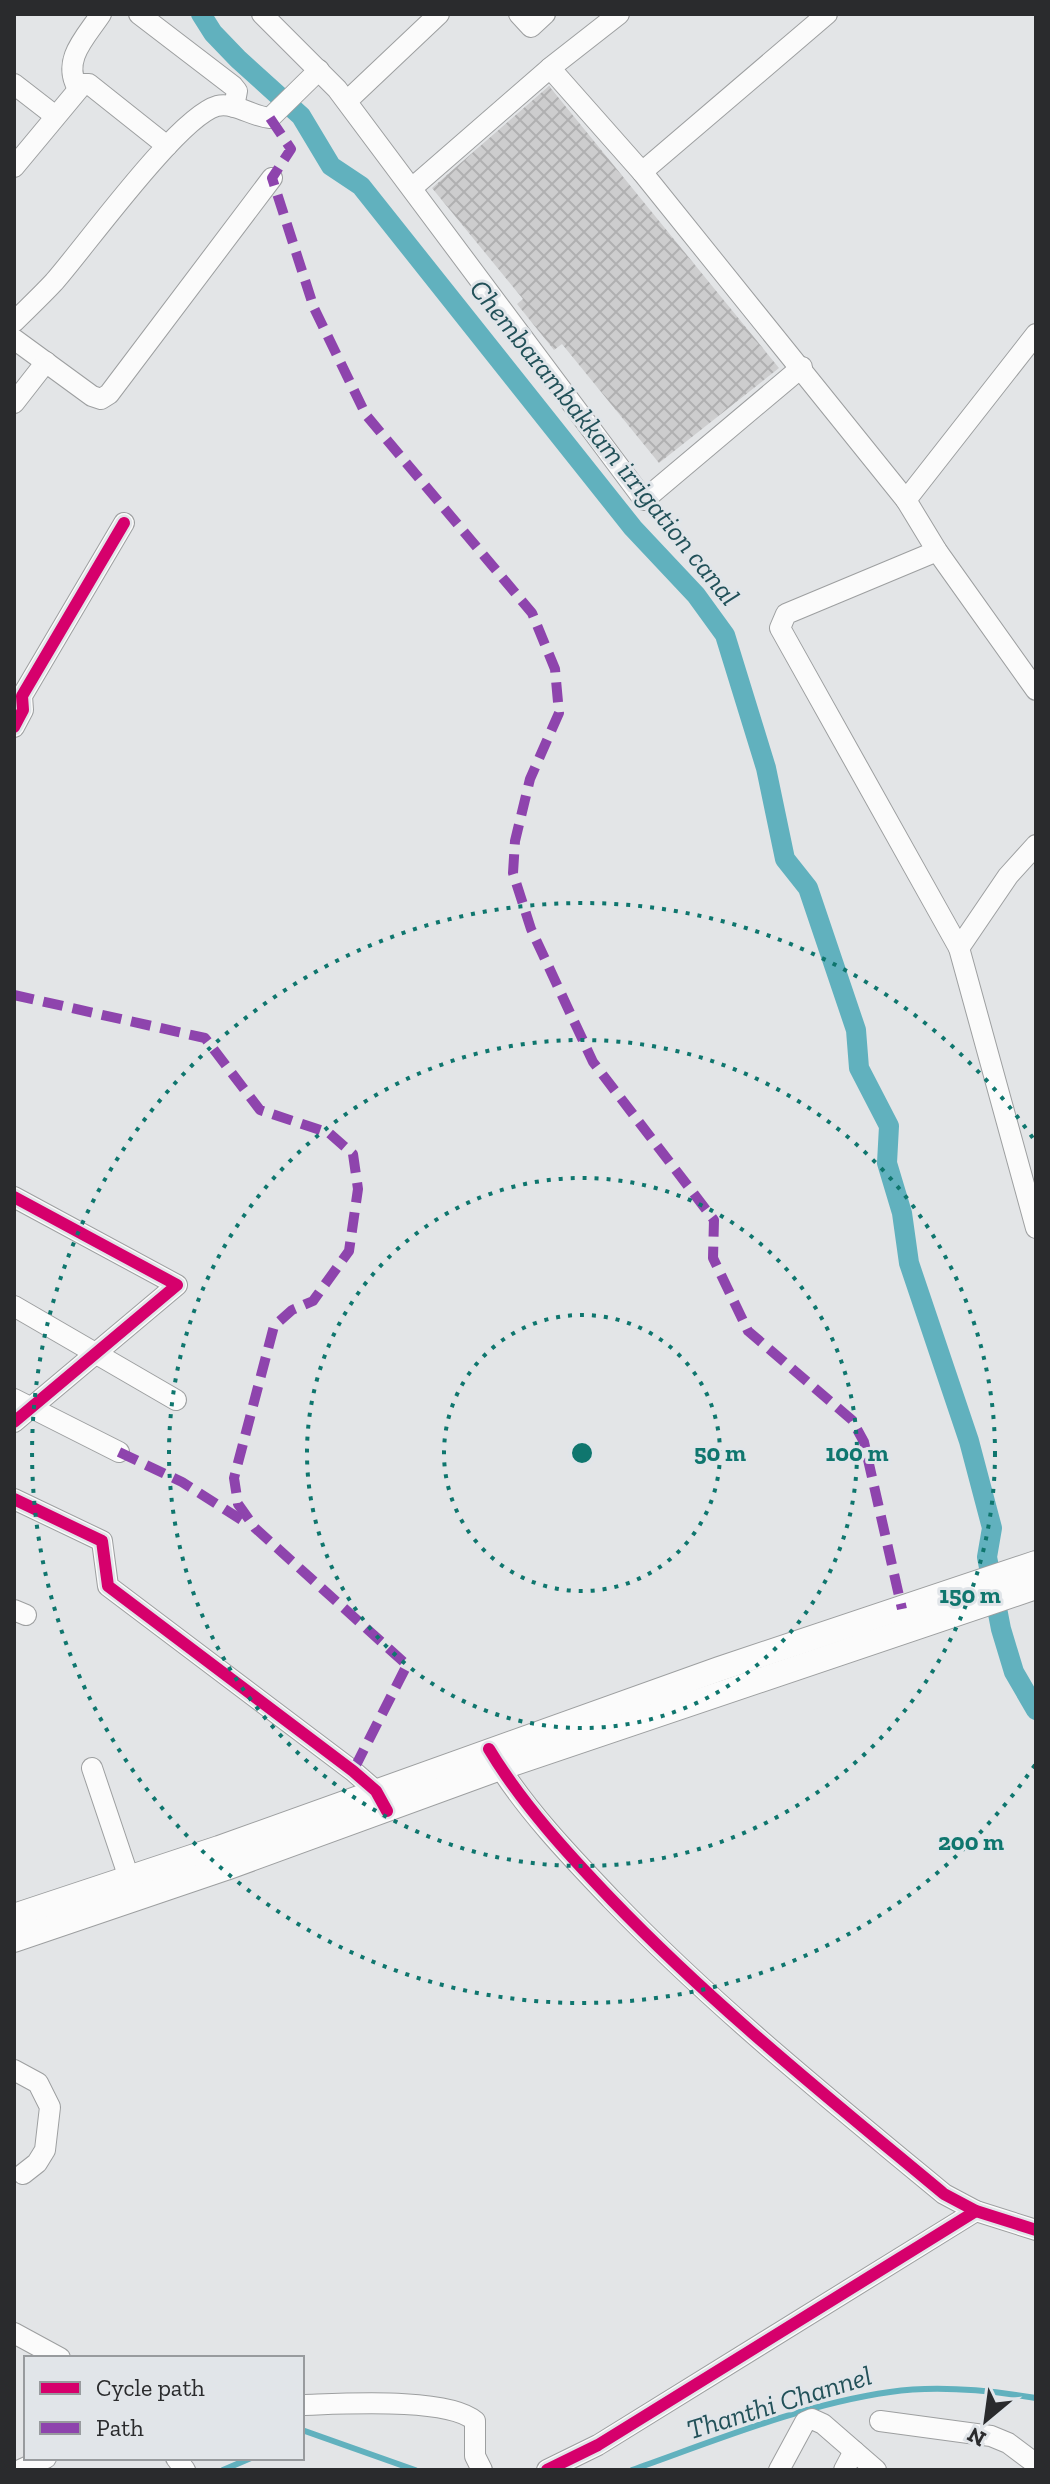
<svg xmlns="http://www.w3.org/2000/svg" width="1050" height="2484" font-family="'Zilla Slab',serif">
<style>
.lines{fill:none;stroke-linecap:round;stroke-linejoin:round}
.stream{stroke:#61b1be;stroke-width:6}
.canal{stroke:#61b1be;stroke-width:20}
.building{fill:url(#building-cross-hatch)}
.minor-casing{stroke:#9d9fa0;stroke-width:22}
.major-casing{stroke:#9d9fa0;stroke-width:26}
.minor{stroke:#fbfbfb;stroke-width:20}
.major{stroke:#fbfbfb;stroke-width:24}
.quiet{stroke:#8e44ad;stroke-width:10;stroke-dasharray:20 10;stroke-linecap:butt}
.cycleway-casing{stroke:#e1e5e9;stroke-width:17}
.cycleway{stroke:#d6006c;stroke-width:12}
.ring{fill:none;stroke:#0f766e;stroke-width:4;stroke-dasharray:4 8}
.labels{text-anchor:middle;stroke-width:6;stroke-linejoin:round;paint-order:stroke}
.water-label{font-size:28px;font-style:italic;fill:#225159;stroke:#e1e5e9}
.centre{fill:#0f766e;stroke:#e1e5e9;stroke-width:4}
.ring-label{font-size:24px;text-anchor:middle;font-weight:bold;fill:#0f766e;stroke:#e1e5e9;stroke-width:6;stroke-linejoin:round;paint-order:stroke}
</style>
<defs>
<pattern id="building-cross-hatch" width="8" height="8" patternUnits="userSpaceOnUse" patternTransform="scale(2)"><rect width="8" height="8" fill="#cdcdce"/><path d="M0 0l8 8M0 8l8-8" fill="none" stroke="#b0b0b1"/></pattern>
</defs>
<rect width="100%" height="100%" fill="#e3e5e7"/>
<g class="lines">
<g class="stream">
<path d="M 302,2430 L 415,2470"/>
<path d="M 223,2470 L 251,2458"/>
<path d="M 632,2470 C 714,2441 804,2404 890,2392 C 938,2385 988,2390 1036,2398"/>
</g>
<path class="canal" d="M 201,14 L 213,33 L 238,59 L 301,116 L 331,166 L 361,186 L 633,528 L 696,595 L 725,635 L 766,768 L 785,859 L 808,888 L 856,1030 L 859,1068 L 889,1126 L 887,1163 L 902,1213 L 909,1263 L 969,1441 L 992,1528 L 987,1557 L 1001,1629 L 1014,1672 L 1036,1710"/>
</g>
<path class="building" d="M 549,86 L 779,368 L 659,463 L 562,344 L 554,350 L 517,304 L 523,299 L 432,188 Z"/>
<g class="lines">
<defs>
<g id="minor">
<path d="M 139,14 L 233,86 L 237,91 L 234,107"/>
<path d="M 262,14 L 337,89 L 644,500 L 802,367"/>
<path d="M 519,14 L 531,27 L 545,14"/>
<path d="M 827,14 L 642,172 L 906,500"/>
<path d="M 550,68 L 642,172"/>
<path d="M 14,84 L 54,115"/>
<path d="M 77,87 C 62,59 86,37 101,14"/>
<path d="M 347,101 L 439,14"/>
<path d="M 14,167 L 83,84 L 89,84 L 167,146"/>
<path d="M 412,188 L 550,68 L 619,14"/>
<path d="M 14,322 C 27,309 41,296 54,282 C 85,247 178,117 217,106 C 235,102 253,117 270,118 L 319,70"/>
<path d="M 1036,334 L 906,500 L 937,551 L 1036,690"/>
<path d="M 14,339 L 92,396 L 101,399 L 109,394 L 272,178"/>
<path d="M 14,403 L 46,362"/>
<path d="M 937,551 L 786,614 L 780,628 L 959,948"/>
<path d="M 14,727 L 23,710 L 22,696 L 124,523"/>
<path d="M 1036,845 L 1008,876 L 959,948 L 1036,1228"/>
<path d="M 14,1197 L 177,1285 L 14,1422"/>
<path d="M 14,1306 L 176,1400"/>
<path d="M 14,1399 L 119,1452"/>
<path d="M 14,1499 L 102,1541 L 108,1586 L 353,1771 L 376,1791 L 382,1801"/>
<path d="M 14,1610 L 26,1615"/>
<path d="M 494,1758 C 525,1809 570,1856 611,1899 C 714,2006 829,2099 944,2194 L 976,2211 L 1036,2230"/>
<path d="M 92,1768 L 129,1878"/>
<path d="M 14,2070 L 38,2083 L 50,2107 L 45,2150 L 37,2163 L 23,2174"/>
<path d="M 14,2333 L 60,2358"/>
<path d="M 302,2405 C 341,2404 448,2397 475,2421 L 475,2456 L 482,2470"/>
<path d="M 880,2421 L 991,2436 L 1008,2443 L 1036,2464"/>
<path d="M 176,2458 L 185,2470"/>
<path d="M 20,2470 L 46,2458"/>
<path d="M 547,2470 L 598,2445 L 976,2211"/>
<path d="M 779,2470 L 805,2422 L 812,2419 L 823,2424 L 876,2470"/>
<path d="M 844,2470 L 854,2451"/>
</g>
<g id="major">
<path d="M 14,1916 L 219,1848 L 719,1669 L 1036,1563"/>
<path d="M 14,1940 L 226,1868 L 500,1768 L 1036,1587"/>
</g>
</defs>
<use href="#minor" class="minor-casing"/>
<use href="#major" class="major-casing"/>
<use href="#minor" class="minor"/>
<use href="#major" class="major"/>
<g class="quiet">
<path d="M 270,118 L 291,149 L 272,178 L 314,308 L 366,415 L 532,613 L 555,669 L 559,713 L 530,779 L 515,841 L 513,873 L 531,929 L 593,1062 L 714,1220 L 713,1258 L 748,1331 L 852,1420 L 864,1442 L 902,1609"/>
<path d="M 14,995 L 205,1038 L 260,1110 L 329,1133 L 353,1154 L 358,1189 L 349,1251 L 313,1301 L 292,1310 L 274,1326 L 234,1478 L 238,1504 L 255,1528 L 407,1665 L 353,1771"/>
<path d="M 119,1452 L 182,1482 L 248,1524"/>
</g>
<defs>
<g id="cycleway">
<path d="M 14,727 L 23,710 L 22,696 L 124,523"/>
<path d="M 14,1197 L 177,1285 L 14,1422"/>
<path d="M 14,1499 L 102,1541 L 108,1586 L 353,1771 L 376,1791 L 387,1811"/>
<path d="M 489,1749 C 522,1804 568,1854 612,1900 C 715,2007 830,2099 944,2194 L 976,2211 L 1036,2230"/>
<path d="M 547,2470 L 598,2445 L 976,2211"/>
</g>
</defs>
<use href="#cycleway" class="cycleway-casing"/>
<use href="#cycleway" class="cycleway"/>
</g>
<g class="ring">
<circle cx="582" cy="1453" r="138"/>
<circle cx="582" cy="1453" r="275"/>
<circle cx="582" cy="1453" r="413"/>
<path d="M1035 1765A550 550 0 1 1 1035 1141"/>
</g>
<g class="labels">
<g class="water-label">
<text transform="translate(605 442) rotate(51)" y="10">Chembarambakkam irrigation canal</text>
<text transform="translate(779 2402) rotate(-17)" y="10">Thanthi Channel</text>
</g>
</g>
<circle cx="582" cy="1453" r="12" class="centre"/>
<g class="ring-label">
<text x="720" y="1461">50 m</text>
<text x="857" y="1461">100 m</text>
<text x="970" y="1603">150 m</text>
<text x="971" y="1850">200 m</text>
</g>
<rect width="1050" height="2484" fill="none" stroke="#2a2b2d" stroke-width="32"/>
<rect x="24" y="2356" width="280" height="104" fill="#e1e5e9" stroke="#989b9e" stroke-width="2"/>
<rect x="40" y="2382" width="40" height="12" fill="#d6006c" stroke="#989b9e" stroke-width="2"/>
<text x="96" y="2396" font-size="24" fill="#2a2b2d">Cycle path</text>
<rect x="40" y="2422" width="40" height="12" fill="#8e44ad" stroke="#989b9e" stroke-width="2"/>
<text x="96" y="2436" font-size="24" fill="#2a2b2d">Path</text>
<g transform="translate(986 2420) rotate(209)" stroke="#e1e5e9" stroke-width="6" paint-order="stroke">
<path d="M0-6L14 30L0 20L-14 30Z" fill="#2a2b2d"/>
<text y="-12" font-size="22" font-weight="bold" text-anchor="middle" fill="#2a2b2d">N</text>
</g>
</svg>
